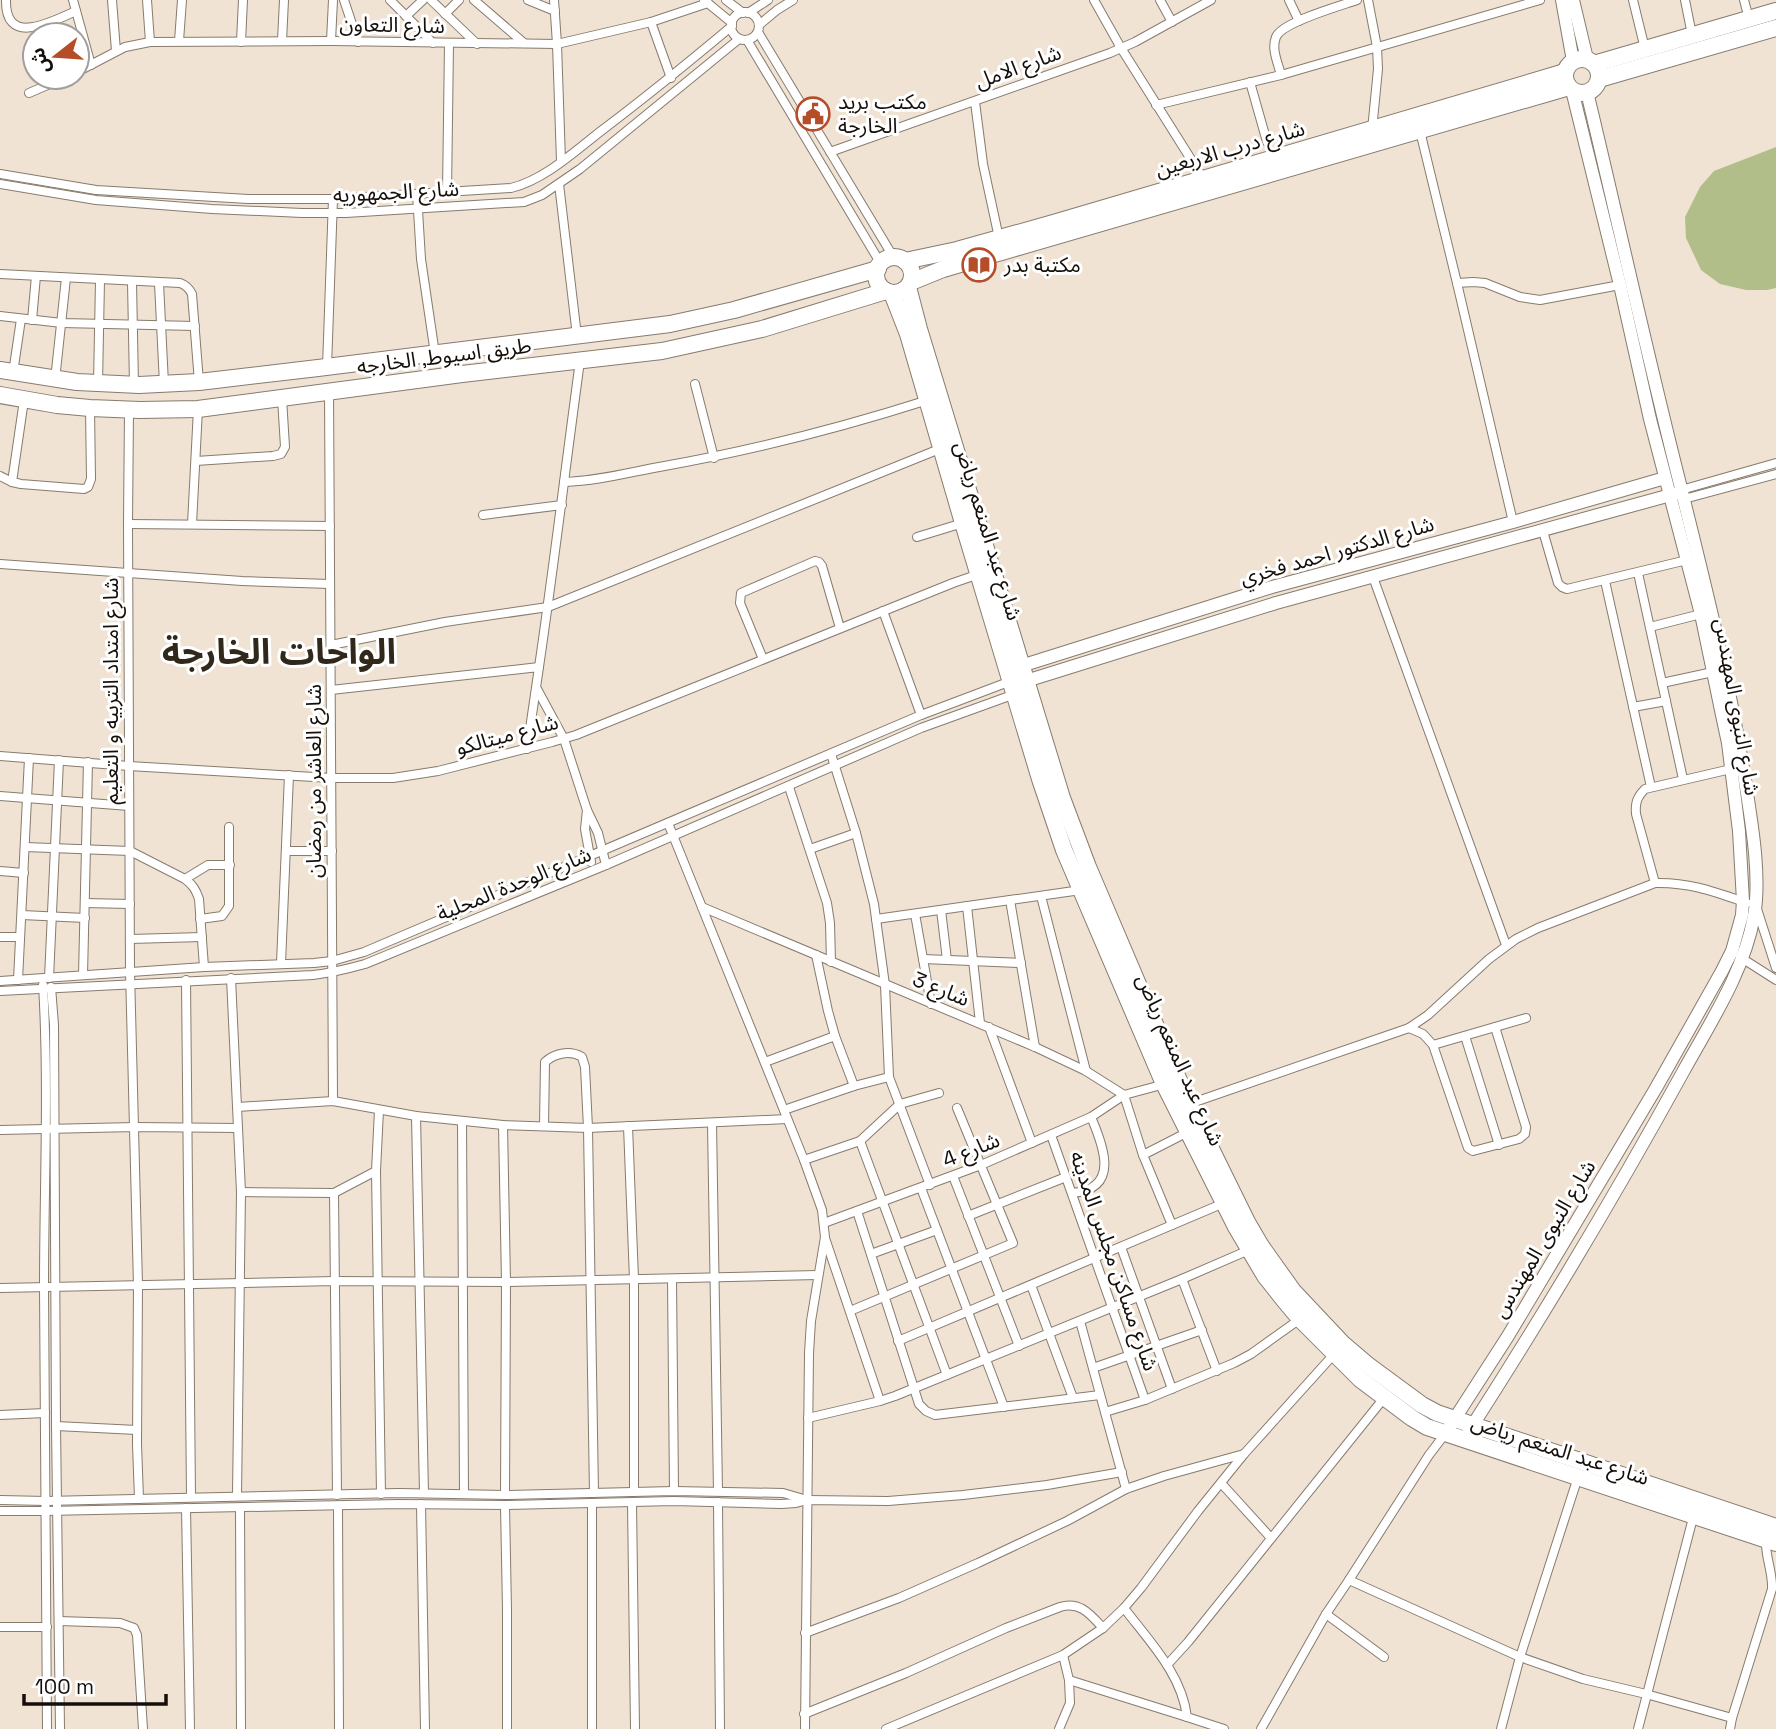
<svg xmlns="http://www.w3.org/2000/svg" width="1776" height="1729" font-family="'Space Grotesk','Noto Sans Arabic',sans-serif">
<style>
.green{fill:#b2be8a}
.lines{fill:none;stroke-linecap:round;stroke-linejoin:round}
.street-casing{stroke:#877b6e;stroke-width:10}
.secondary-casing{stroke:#877b6e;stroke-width:14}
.highway-casing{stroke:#877b6e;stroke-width:18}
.street{stroke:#fff;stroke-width:8}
.secondary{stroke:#fff;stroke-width:12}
.highway{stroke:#fff;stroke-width:16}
.labels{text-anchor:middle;stroke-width:6;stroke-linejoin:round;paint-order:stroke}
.street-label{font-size:21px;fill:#140f0a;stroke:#fff}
.poi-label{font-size:21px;fill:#140f0a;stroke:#fff;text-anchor:start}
.town-label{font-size:35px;font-weight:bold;fill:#31281c;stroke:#fff}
</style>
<rect width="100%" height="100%" fill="#f0e3d4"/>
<path class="green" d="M 1776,147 L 1776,288 L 1767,290 L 1746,290 L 1720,284 L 1701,270 L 1686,238 L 1685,217 L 1700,187 L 1714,171 Z"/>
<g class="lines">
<defs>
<g id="street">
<path d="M 6,0 C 5,48 53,21 76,11"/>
<path d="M 73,0 L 91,65"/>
<path d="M 112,0 L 116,51"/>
<path d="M 147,0 L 150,42"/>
<path d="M 344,0 L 358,42"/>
<path d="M 390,0 L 433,43"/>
<path d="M 431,0 L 477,44"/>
<path d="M 474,0 L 524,43"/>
<path d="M 528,0 L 555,11"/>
<path d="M 554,0 L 557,44 L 561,161"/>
<path d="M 704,0 L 732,23"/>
<path d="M 726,0 L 743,13"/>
<path d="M 1094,0 L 1121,48 L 1204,180"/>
<path d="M 1160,0 L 1172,22"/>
<path d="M 1289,0 L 1299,21"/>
<path d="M 1368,0 L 1377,47 L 1378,69 L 1372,130"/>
<path d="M 1633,0 L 1645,49"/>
<path d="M 1685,0 L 1692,35"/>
<path d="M 1744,0 L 1749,19"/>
<circle cx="745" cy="26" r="14"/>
<path d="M 748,13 L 768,0"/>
<path d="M 445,14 L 459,0"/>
<path d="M 406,16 L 423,0"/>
<path d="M 651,22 L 671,78"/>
<path d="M 759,25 L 777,10 L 793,0"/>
<path d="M 758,32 L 894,258"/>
<path d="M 747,40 L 881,264"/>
<path d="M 179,41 L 182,0"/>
<path d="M 282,41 L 284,0"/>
<path d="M 331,41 L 333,0"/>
<path d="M 241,42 L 243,0"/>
<path d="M 77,72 L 125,47 L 150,42 L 331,41 L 557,44 L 651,22 L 708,3"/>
<path d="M 1281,75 C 1278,63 1271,49 1276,37 C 1282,22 1340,6 1357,0"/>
<path d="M 1250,82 L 1267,142"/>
<path d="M 29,93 L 66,77"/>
<path d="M 975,102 L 983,164 L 999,238"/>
<path d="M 1156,105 L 1281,75 L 1540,0"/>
<path d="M 1420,131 L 1457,283 L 1513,522"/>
<path d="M 830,152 L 1110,53 L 1135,42 L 1211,0"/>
<path d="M 0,174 L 96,190 L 248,199 L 333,199 L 511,188 C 544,180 574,152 601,131 C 646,97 689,62 732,26"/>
<path d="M 0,184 L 96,200 L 212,209 L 302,213 L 346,213 L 524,202 L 542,195 L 580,169 L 739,39"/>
<path d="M 559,184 L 577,336"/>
<path d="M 447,193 L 449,43"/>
<path d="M 417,194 L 421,259 L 435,354"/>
<path d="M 0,274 L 180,283 C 186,285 189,288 192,294 L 199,382"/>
<path d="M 132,282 L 134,385"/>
<path d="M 159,283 L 164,384"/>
<path d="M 1457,283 L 1473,282 L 1485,283 L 1520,297 L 1540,300 L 1620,285"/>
<path d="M 0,316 L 62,323 L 195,326"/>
<path d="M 32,320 L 36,276"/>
<path d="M 327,367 L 333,199"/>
<path d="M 13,373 L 21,319"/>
<path d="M 55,380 L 66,278"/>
<path d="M 98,384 L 100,280"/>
<path d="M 695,384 L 714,458"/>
<path d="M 329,391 L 333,1101"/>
<path d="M 129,410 L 128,524 L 130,971 L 138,1285 L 137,1444 L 139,1499"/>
<path d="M 196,461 L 273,456 L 281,454 L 285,447 L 282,398"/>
<path d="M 0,476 L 12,482 L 21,484 L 84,489 L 88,487 L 91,479 L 90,408"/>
<path d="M 12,482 L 24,400"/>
<path d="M 564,482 C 596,481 627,473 659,467 C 750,451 840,428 928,400"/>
<path d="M 1681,490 L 1776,463"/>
<path d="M 1684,499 L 1776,474"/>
<path d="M 483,515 L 562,505"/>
<path d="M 128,524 L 330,526"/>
<path d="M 192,524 L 198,409"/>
<path d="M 1543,531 L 1558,583 L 1562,587 L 1567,589 L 1687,560"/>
<path d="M 917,537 L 963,523"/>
<path d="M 0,564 L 242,581 L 330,584"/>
<path d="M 1638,573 L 1683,779"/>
<path d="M 1373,577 L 1506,945"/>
<path d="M 1605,581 L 1651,787"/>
<path d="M 883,611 L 921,715"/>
<path d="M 1650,627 L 1701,614"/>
<path d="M 331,645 L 445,622 L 548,607 L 942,448"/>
<path d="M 763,659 L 740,603 L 741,593 L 815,561 L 819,562 L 822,566 L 840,628"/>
<path d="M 539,667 C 554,565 566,463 580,361"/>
<path d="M 1662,683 L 1713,672"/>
<path d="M 537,689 L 564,739 L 587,810 L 598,833 L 606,865"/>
<path d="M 331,690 L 539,667 L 527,749"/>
<path d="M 1633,707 L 1666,701"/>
<path d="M 831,754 L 856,833 L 874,904 L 885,985 L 889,1077 L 930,1185"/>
<path d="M 0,756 L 129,766 L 331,778 L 393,778 L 438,771 L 552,742 L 576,735 L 953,583 L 979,574"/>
<path d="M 789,787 L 827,903 L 830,923 L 831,962"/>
<path d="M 0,796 L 129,806"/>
<path d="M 587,810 L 585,829 L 591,862"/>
<path d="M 668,823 L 804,1160 L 822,1210 L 825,1237 L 811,1321 L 809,1353 L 805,1729"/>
<path d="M 25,847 L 130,851 L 185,879 C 193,885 196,890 199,899 L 204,967"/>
<path d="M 810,849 L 856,833"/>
<path d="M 286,851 L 332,851"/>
<path d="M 0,871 L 24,873"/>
<path d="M 185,879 L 208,865 L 230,865"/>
<path d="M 1655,883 L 1636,814 C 1635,803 1637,797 1645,789 L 1731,769"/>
<path d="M 1041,896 L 1086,1071"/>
<path d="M 1010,900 L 1035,1047"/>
<path d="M 85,903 L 130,904"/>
<path d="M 967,906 L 980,1023"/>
<path d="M 702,907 L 1035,1047 L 1086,1071 L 1124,1095 L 1165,1084"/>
<path d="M 1757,909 L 1776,968"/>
<path d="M 941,910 L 947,960"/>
<path d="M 915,914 L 931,1004"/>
<path d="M 22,915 L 85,918"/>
<path d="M 200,919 L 222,916 L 229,906 L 229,827"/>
<path d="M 876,919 L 1081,890"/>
<path d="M 0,937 L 20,937"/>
<path d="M 130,939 L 202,937"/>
<path d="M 816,955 L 828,1011 L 835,1036 L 854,1086"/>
<path d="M 1740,957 L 1776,980"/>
<path d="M 923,959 L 1021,963"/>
<path d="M 281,963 L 289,775"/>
<path d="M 83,975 L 88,762"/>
<path d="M 49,978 L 59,760"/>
<path d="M 231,978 L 241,1192 L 237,1496"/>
<path d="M 18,980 L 29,758"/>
<path d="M 186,980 L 191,1497"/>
<path d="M 0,981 L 204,967 L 314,963 L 332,961 L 364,952 L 921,715 L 1011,681"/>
<path d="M 43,985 C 49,1086 44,1187 44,1288 C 44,1435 47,1582 47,1729"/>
<path d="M 51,987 L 54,1025 L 56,1426 L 60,1729"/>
<path d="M 0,991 L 313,975 C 331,973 347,969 365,964 L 606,865 L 921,728 L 1015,694"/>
<path d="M 989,1027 L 1032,1143"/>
<path d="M 1409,1028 L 1423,1034 L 1433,1045 L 1468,1148 L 1473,1151 L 1519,1139 L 1525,1134 L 1526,1127 L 1495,1027"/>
<path d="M 1465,1036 L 1499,1145"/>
<path d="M 1433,1045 L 1526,1018"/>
<path d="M 765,1062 L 835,1036"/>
<path d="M 1189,1104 L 1409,1028 L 1428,1015 L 1489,959 L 1516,939 L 1538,928 L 1655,883 C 1689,882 1715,892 1747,903"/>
<path d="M 238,1107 L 333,1101 L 416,1116 L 503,1125 L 588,1128 L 787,1119"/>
<path d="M 784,1110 L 854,1086 L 889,1077"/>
<path d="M 416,1116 L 424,1493"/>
<path d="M 462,1121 L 464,1494"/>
<path d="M 712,1123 L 718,1491"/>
<path d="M 503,1125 L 506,1282 L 505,1495"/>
<path d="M 544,1126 L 545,1062 C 555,1053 570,1050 582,1057 L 585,1067 L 588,1128 L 594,1493"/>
<path d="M 628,1126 L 634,1279 L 634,1491"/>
<path d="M 0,1130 L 135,1127 L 238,1128"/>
<path d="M 1051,1135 L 1145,1400"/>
<path d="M 860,1141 L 947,1375"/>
<path d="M 1143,1155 L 1188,1132"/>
<path d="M 804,1160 L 860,1141 L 900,1104 L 939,1093"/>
<path d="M 376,1171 L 381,1494"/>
<path d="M 953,1176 L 1019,1346"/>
<path d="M 921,1188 L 1004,1407"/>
<path d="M 241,1192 L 334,1193"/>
<path d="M 1072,1193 C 1120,1189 1104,1147 1091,1117"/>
<path d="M 857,1211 L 919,1404 L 926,1411 L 935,1415 L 1100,1395"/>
<path d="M 968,1216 L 1066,1177"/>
<path d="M 824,1223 L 981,1165 L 1091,1117 L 1124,1095 L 1143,1155 L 1172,1225"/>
<path d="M 825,1238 L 880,1401"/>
<path d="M 1121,1247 L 1172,1389"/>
<path d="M 871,1254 L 937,1230"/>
<path d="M 672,1279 L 674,1491"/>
<path d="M 1182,1279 L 1217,1371"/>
<path d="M 1031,1285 L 1073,1398"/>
<path d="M 0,1288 L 335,1281 L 506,1282 L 818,1275"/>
<path d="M 850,1311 L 1013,1243 L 957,1108"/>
<path d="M 1080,1321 L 1126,1489"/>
<path d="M 898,1341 L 1224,1203"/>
<path d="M 1093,1368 L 1202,1330"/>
<path d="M 1105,1412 L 1145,1400 L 1234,1363 L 1251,1354 L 1300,1319"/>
<path d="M 0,1415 L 45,1413"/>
<path d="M 808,1418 L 880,1401 L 895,1396 L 1182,1279 L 1249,1250"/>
<path d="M 56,1426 L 137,1430"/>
<path d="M 1221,1483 L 1271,1538"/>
<path d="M 337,1495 L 334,1193 L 376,1171 L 379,1110"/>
<path d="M 0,1500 L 46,1501 L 399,1493 L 505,1495 L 674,1491 L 783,1493 L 807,1500"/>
<path d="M 632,1502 L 635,1729"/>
<path d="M 718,1502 L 720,1729"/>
<path d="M 421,1504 L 425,1729"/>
<path d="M 592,1504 L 592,1729"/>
<path d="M 505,1505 L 507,1610 L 507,1729"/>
<path d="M 338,1506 L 339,1729"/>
<path d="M 186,1508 L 190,1729"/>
<path d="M 240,1508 L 241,1729"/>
<path d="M 0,1511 L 46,1511 L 399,1504 L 505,1505 L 674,1501 L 781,1504 L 796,1503 L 807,1500 L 888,1501 L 963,1495 L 1047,1485 L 1122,1472"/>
<path d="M 1349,1580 L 1520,1657 L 1583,1679 L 1646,1694 L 1732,1718"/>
<path d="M 1124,1608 C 1149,1641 1182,1674 1187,1717 L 1224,1729"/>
<path d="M 1326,1614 L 1384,1657"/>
<path d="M 59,1621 L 120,1623 L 134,1628 L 137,1635 L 143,1729"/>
<path d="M 0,1627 L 47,1627"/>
<path d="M 805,1633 L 899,1598 L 978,1563 L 1067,1521 L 1126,1489 L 1164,1476 L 1244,1454"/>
<path d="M 1167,1665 L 1188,1642 L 1384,1398"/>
<path d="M 1069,1680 L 1187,1717"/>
<path d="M 804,1714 L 906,1673 L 1006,1628 L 1060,1607 C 1080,1601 1090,1614 1103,1628"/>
<path d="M 886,1729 L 1063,1655 L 1103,1628 L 1124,1608 L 1141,1588 L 1198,1511 L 1244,1454 L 1335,1353"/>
<path d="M 1059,1729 L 1070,1703 L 1069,1680 L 1063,1655"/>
<path d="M 1261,1729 L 1326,1614 L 1349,1580 L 1429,1455 L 1445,1434"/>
<path d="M 1501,1729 L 1520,1657 L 1578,1477"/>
<path d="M 1638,1729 L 1694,1514"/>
<path d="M 1730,1729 L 1732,1718 L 1772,1589 C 1773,1572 1765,1557 1766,1540"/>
</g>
<g id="secondary">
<path d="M 1562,0 L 1573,61"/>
<path d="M 1573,0 L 1587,59"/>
<path d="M 1021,666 L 1272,587 L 1513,522 L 1665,478"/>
<path d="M 1026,681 L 1276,603 L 1678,493"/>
<path d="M 1450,1426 L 1508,1336 L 1656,1088 L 1722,971 L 1732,951 L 1742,915 L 1743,901 L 1739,831 L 1728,743 L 1722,715 L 1701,614 L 1650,419 L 1620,285 L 1572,90"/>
<path d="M 1469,1431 C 1544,1314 1616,1194 1683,1072 C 1710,1023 1744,972 1754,916 C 1761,878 1752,825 1746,787 C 1731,687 1706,590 1682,492 C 1648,359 1619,225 1587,92"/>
</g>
<g id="highway">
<circle cx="1582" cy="76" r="17"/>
<path d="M 1594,64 L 1776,11"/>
<path d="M 1599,79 L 1776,28"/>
<circle cx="894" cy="275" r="18"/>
<path d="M 905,261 L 957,250 L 1057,222 L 1565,72"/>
<path d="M 911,282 L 943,269 L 1569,87"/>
<path d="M 908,287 L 919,329 L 1062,798 L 1088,867 L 1189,1104 L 1247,1222 L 1261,1246 L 1293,1291 L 1342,1343 L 1369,1366 L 1422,1405 L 1437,1413 L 1776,1527"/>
<path d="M 892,293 L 908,334 L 963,523 L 1040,779 L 1064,850 L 1164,1084 L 1236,1227 L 1265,1276 L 1284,1300 L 1300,1319 L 1360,1379 L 1412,1418 L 1427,1427 L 1776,1543"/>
<path d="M 0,370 L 77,382 L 139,385 L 199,382 L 318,368 L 670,324 L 734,310 L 878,269"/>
<path d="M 0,395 L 57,405 L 90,408 L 140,410 L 198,409 L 462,374 L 662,351 L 762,329 L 886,291"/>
</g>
</defs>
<use href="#street" class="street-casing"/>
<use href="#secondary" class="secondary-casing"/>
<use href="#highway" class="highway-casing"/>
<use href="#street" class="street"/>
<use href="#secondary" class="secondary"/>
<use href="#highway" class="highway"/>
</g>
<defs>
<symbol id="civic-ring" viewBox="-11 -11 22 22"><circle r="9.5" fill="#fff" stroke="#b54d29" stroke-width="1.5"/><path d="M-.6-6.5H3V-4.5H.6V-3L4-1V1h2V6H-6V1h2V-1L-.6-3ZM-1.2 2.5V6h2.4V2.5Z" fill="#b54d29"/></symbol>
<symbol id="library-ring" viewBox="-11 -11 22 22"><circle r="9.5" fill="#fff" stroke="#b54d29" stroke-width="1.5"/><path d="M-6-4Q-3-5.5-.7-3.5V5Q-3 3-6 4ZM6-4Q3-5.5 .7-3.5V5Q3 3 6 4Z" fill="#b54d29"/></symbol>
</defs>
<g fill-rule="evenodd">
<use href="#civic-ring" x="794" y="95" width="38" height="38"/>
<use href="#library-ring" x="960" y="246" width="38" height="38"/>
</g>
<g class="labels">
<g class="street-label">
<text transform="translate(392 25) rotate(1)" y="7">شارع التعاون</text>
<text transform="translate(1018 67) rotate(-20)" y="7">شارع الامل</text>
<text transform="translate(1230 149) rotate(-16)" y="7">شارع درب الاربعين</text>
<text transform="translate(396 192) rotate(-3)" y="7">شارع الجمهوريه</text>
<text transform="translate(444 356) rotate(-7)" y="7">طريق اسيوط, الخارجه</text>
<text transform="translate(988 531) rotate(73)" y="7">شارع عبد المنعم رياض</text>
<text transform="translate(1337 551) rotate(-16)" y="7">شارع الدكتور احمد فخري</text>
<text transform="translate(111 691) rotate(-90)" y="7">شارع امتداد التربيه و التعليم</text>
<text transform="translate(1737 707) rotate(80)" y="7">شارع النبوى المهندس</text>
<text transform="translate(507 735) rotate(-15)" y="7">شارع ميتالكو</text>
<text transform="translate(314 781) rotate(-90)" y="7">شارع العاشر من رمضان</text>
<text transform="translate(514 884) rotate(-22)" y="7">شارع الوحدة المحلية</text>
<text transform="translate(941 989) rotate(22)" y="7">شارع 3</text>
<text transform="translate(1180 1060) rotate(66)" y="7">شارع عبد المنعم رياض</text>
<text transform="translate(971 1150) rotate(-22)" y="7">شارع 4</text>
<text transform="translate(1544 1239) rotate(-59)" y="7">شارع النبوى المهندس</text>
<text transform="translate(1114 1261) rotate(71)" y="7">شارع مساكن مجلس المدينه</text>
<text transform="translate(1560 1450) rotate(18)" y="7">شارع عبد المنعم رياض</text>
</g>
<g class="poi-label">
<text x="838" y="109">مكتب بريد<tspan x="838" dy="24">الخارجة</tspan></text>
<text x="1004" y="272">مكتبة بدر</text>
</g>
<g class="town-label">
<text x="279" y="664">الواحات الخارجة</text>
</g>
</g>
<g transform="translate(56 56) rotate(253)"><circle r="33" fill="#ffffff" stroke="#a19f9d" stroke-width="2"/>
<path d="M0-5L12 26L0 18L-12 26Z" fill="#b54d29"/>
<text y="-10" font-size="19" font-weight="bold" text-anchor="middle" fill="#140f0a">ش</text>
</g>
<path d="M24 1694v10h142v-10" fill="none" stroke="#140f0a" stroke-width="3.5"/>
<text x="35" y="1694" font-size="21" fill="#140f0a" stroke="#ffffff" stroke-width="5" paint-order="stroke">100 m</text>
</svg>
